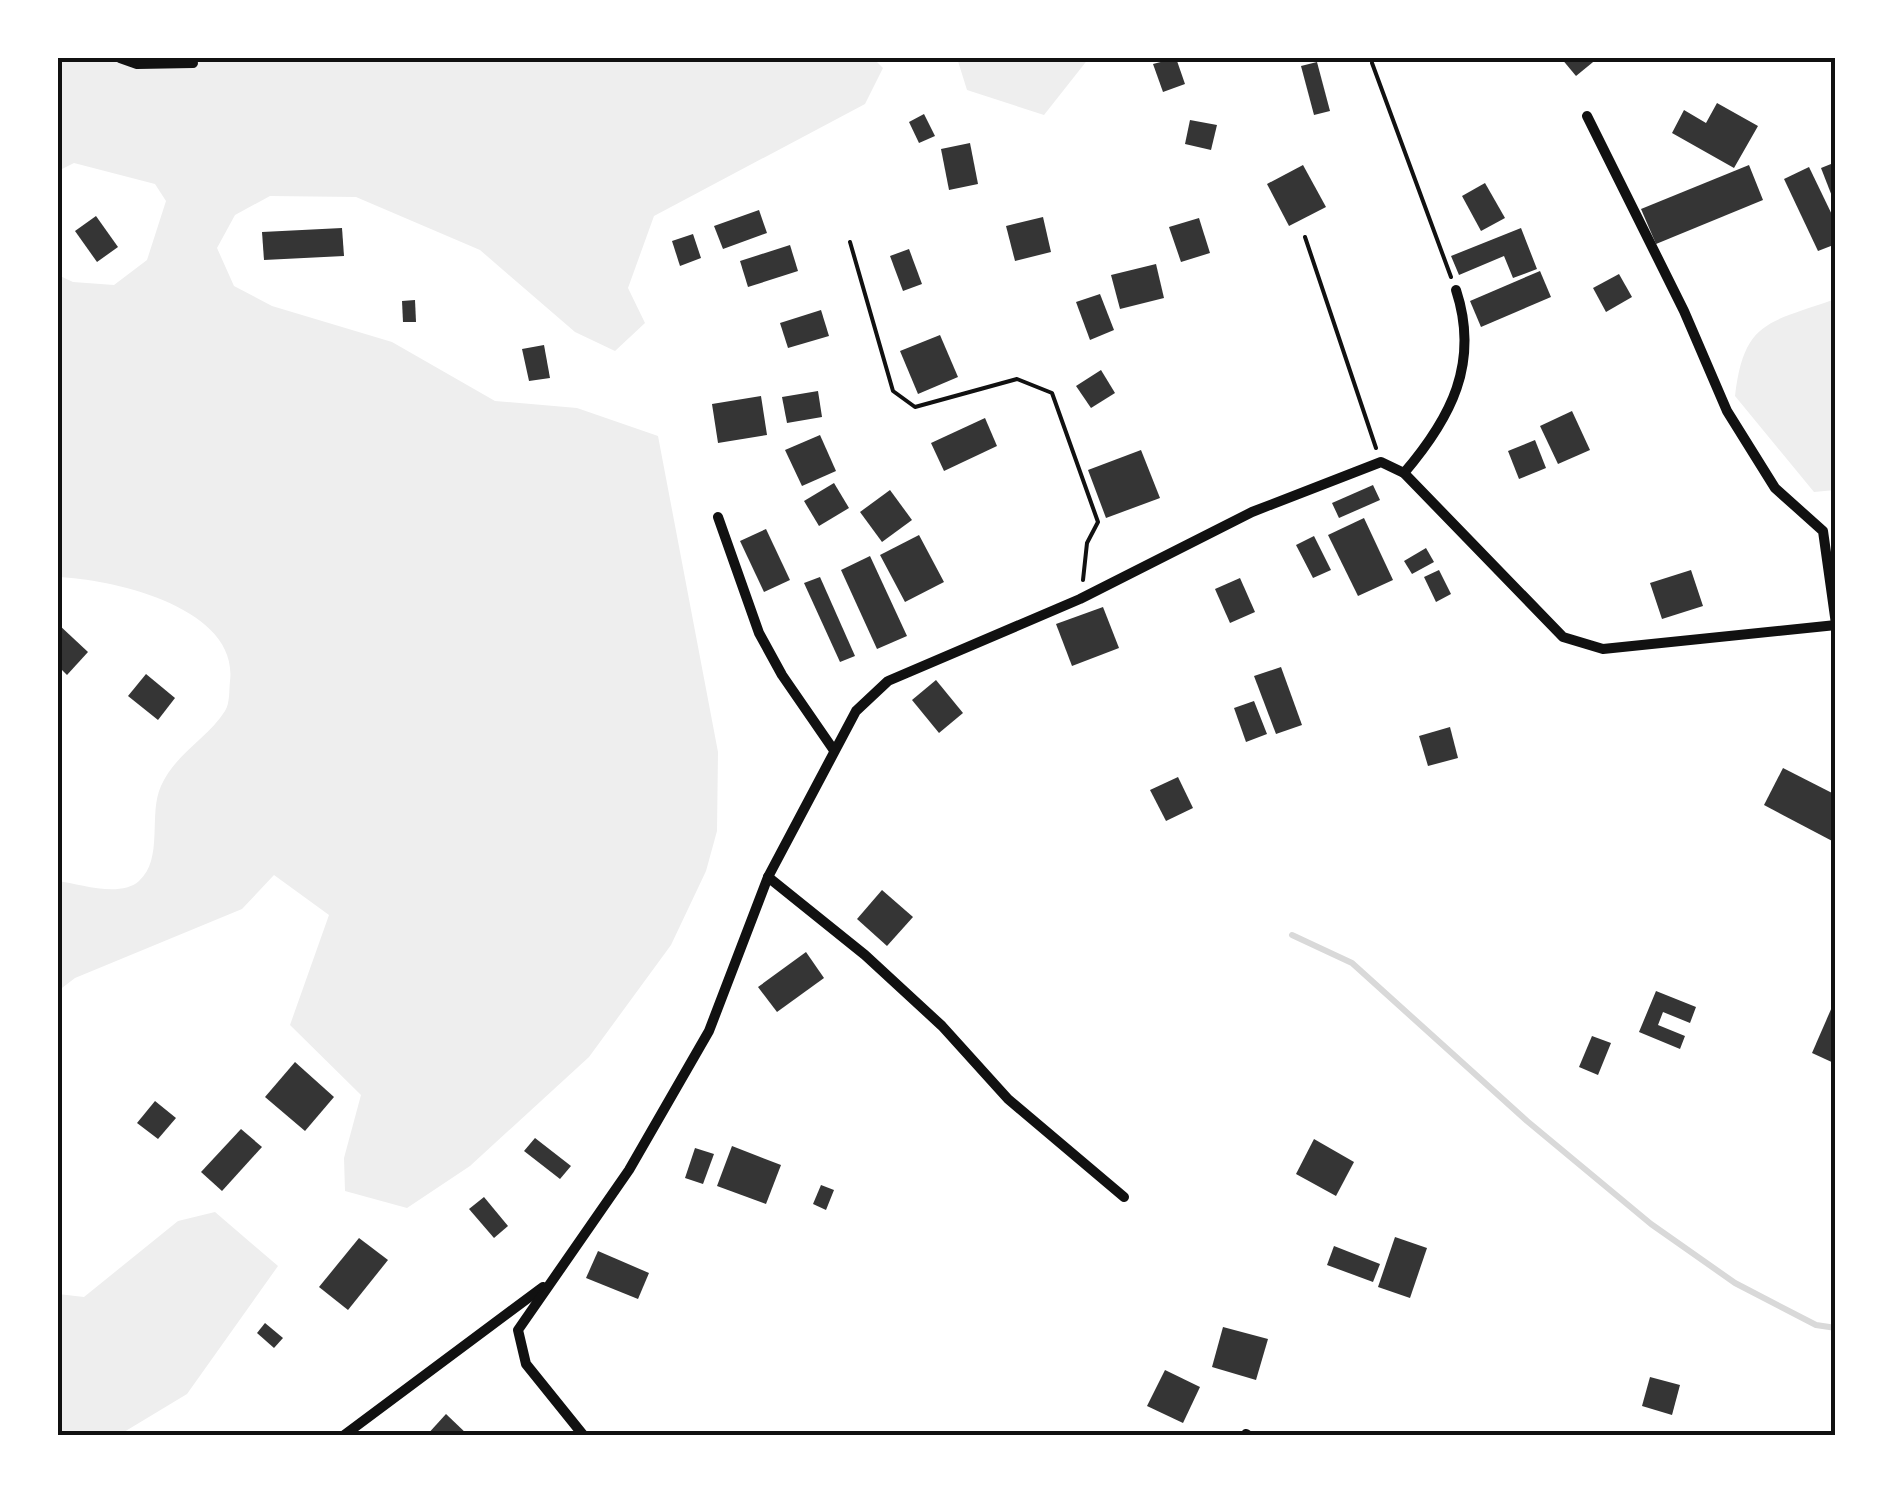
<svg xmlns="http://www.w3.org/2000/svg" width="1893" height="1493" font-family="'Roboto Serif',serif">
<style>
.green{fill:#eee}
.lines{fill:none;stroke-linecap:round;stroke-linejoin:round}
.stream{stroke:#d9d9d9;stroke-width:6}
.building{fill:#353535}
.path{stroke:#111;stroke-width:4}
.minor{stroke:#111;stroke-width:10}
.neatline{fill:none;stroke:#111;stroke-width:4}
</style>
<rect width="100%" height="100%" fill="#fff"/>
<g class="green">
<path d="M 58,58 L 873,58 L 883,68 L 865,104 L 654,216 L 628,288 L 645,323 L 615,351 L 575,332 L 480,250 L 356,197 L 270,196 L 235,215 L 217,248 L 234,286 L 272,306 L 392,342 L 495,401 L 577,408 L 658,436 L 718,752 L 717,831 L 706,871 L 671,945 L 589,1057 L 470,1166 L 407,1208 L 345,1191 L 344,1158 L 361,1095 L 290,1025 L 329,915 L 274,875 L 242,909 L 75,978 L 58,991 L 58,881 C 80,884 120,898 139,881 C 164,859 148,814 161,786 C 175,754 207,739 225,711 C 230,703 229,690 230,681 C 239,607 111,579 58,577 L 58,275 L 73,282 L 114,285 L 147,260 L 166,201 L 155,184 L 74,163 L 58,171 Z"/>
<path d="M 957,58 L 1089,58 L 1044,115 L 967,90 Z"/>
<path d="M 1835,299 L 1835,490 L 1814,492 L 1735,396 C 1744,319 1770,323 1835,299 Z"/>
<path d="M 215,1212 L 278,1266 L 187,1394 L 119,1435 L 58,1435 L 58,1294 L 84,1297 L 178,1221 Z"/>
</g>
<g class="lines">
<path class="stream" d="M 1292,935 L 1352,963 L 1527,1121 L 1651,1224 L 1735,1283 L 1816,1325 L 1836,1328"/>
</g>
<g class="building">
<path d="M 1176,58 L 1185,84 L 1163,92 L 1153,64 Z"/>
<path d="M 1561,58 L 1598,58 L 1576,76 Z"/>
<path d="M 1317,62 L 1330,111 L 1314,115 L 1301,66 Z"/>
<path d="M 1717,103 L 1758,126 L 1734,168 L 1672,133 L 1684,110 L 1706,123 Z"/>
<path d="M 924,114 L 935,136 L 919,143 L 909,122 Z"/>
<path d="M 1190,120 L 1217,125 L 1211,150 L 1185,144 Z"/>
<path d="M 970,143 L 978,184 L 949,190 L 941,149 Z"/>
<path d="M 1836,162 L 1836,204 L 1835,204 L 1821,168 Z"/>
<path d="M 1303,165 L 1326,207 L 1289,226 L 1267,184 Z"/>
<path d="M 1749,165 L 1763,200 L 1656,244 L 1641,209 Z"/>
<path d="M 1809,167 L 1836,223 L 1836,244 L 1818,251 L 1784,179 Z"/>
<path d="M 1485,183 L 1505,218 L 1481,231 L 1462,196 Z"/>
<path d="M 759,210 L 767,233 L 723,249 L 714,226 Z"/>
<path d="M 96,216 L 118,247 L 97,262 L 75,231 Z"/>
<path d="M 1043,217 L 1051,252 L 1015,261 L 1006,226 Z"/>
<path d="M 1199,218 L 1210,253 L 1181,262 L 1169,227 Z"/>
<path d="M 342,228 L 344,256 L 264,260 L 262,232 Z"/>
<path d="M 1521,228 L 1537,269 L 1513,278 L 1504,256 L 1459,275 L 1451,256 Z"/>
<path d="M 693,234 L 701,258 L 680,266 L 672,241 Z"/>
<path d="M 790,245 L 798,271 L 748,287 L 740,261 Z"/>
<path d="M 909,249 L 922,284 L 903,291 L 890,256 Z"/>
<path d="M 1156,264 L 1164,298 L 1120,309 L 1111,275 Z"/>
<path d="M 1540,271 L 1551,297 L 1481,327 L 1470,301 Z"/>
<path d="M 1619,274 L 1632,297 L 1606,312 L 1593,288 Z"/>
<path d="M 1100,294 L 1114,330 L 1090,340 L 1076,302 Z"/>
<path d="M 415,300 L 416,322 L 403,322 L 402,301 Z"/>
<path d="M 821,310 L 829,336 L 788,348 L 780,323 Z"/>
<path d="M 940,335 L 958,377 L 918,394 L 900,351 Z"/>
<path d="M 544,345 L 550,378 L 529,381 L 522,349 Z"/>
<path d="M 1101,370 L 1115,393 L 1091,408 L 1076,386 Z"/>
<path d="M 818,391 L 822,417 L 787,423 L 782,397 Z"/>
<path d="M 761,396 L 767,435 L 718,443 L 712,404 Z"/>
<path d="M 1572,411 L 1590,450 L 1558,464 L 1540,426 Z"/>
<path d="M 985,418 L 997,446 L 944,471 L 931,443 Z"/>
<path d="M 820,435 L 836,471 L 802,486 L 785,450 Z"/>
<path d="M 1535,440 L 1546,468 L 1519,479 L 1508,451 Z"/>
<path d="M 1141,450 L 1160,498 L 1106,518 L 1088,470 Z"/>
<path d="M 834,483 L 849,508 L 819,526 L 804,501 Z"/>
<path d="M 1373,485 L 1380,500 L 1339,518 L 1332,503 Z"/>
<path d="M 890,490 L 912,520 L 882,542 L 860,512 Z"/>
<path d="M 1364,518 L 1393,580 L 1358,596 L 1328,535 Z"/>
<path d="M 766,529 L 790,580 L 764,592 L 740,541 Z"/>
<path d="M 919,535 L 944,582 L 905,602 L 880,555 Z"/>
<path d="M 1314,536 L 1331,570 L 1313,578 L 1296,545 Z"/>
<path d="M 1426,548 L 1434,562 L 1412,574 L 1404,561 Z"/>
<path d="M 870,556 L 907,636 L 877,649 L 841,570 Z"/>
<path d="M 1439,570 L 1451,594 L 1436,602 L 1424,577 Z"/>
<path d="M 1691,570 L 1703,606 L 1662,619 L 1650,583 Z"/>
<path d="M 820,577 L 855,656 L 840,662 L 804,583 Z"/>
<path d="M 1240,578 L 1255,612 L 1230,623 L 1215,589 Z"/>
<path d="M 1103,607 L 1119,648 L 1072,666 L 1056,624 Z"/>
<path d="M 58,624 L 88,652 L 67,675 L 58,666 Z"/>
<path d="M 1281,667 L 1302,725 L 1276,734 L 1254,676 Z"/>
<path d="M 146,674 L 175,698 L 158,720 L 128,696 Z"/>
<path d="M 936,680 L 963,713 L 939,733 L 912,700 Z"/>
<path d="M 1254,701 L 1267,734 L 1246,742 L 1234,708 Z"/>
<path d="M 1450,727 L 1458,758 L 1428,766 L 1419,736 Z"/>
<path d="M 1783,768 L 1836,795 L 1836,843 L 1764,805 Z"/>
<path d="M 1178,777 L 1193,808 L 1166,821 L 1150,790 Z"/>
<path d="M 882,890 L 913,917 L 887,946 L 857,919 Z"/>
<path d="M 806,952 L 824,978 L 777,1012 L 758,987 Z"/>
<path d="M 1656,991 L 1696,1007 L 1690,1023 L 1663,1012 L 1658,1025 L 1685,1036 L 1680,1049 L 1639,1032 Z"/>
<path d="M 1832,1007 L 1836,1009 L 1836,1064 L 1812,1053 Z"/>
<path d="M 1592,1036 L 1611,1043 L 1598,1075 L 1579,1067 Z"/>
<path d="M 295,1062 L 334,1097 L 305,1131 L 265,1097 Z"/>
<path d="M 155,1101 L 176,1118 L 158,1139 L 137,1123 Z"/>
<path d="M 241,1129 L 262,1147 L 222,1191 L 201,1172 Z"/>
<path d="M 535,1138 L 571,1166 L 560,1179 L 524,1151 Z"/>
<path d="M 1314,1139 L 1354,1162 L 1336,1196 L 1296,1174 Z"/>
<path d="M 732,1146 L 781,1165 L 766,1204 L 717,1186 Z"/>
<path d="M 695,1148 L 714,1154 L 703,1184 L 685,1178 Z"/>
<path d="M 821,1185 L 834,1190 L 826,1210 L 813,1204 Z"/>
<path d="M 484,1197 L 508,1226 L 494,1238 L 469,1209 Z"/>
<path d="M 1395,1237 L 1427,1248 L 1410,1298 L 1378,1287 Z"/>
<path d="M 359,1238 L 388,1260 L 348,1310 L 319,1287 Z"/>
<path d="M 1334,1246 L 1380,1264 L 1373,1282 L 1327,1265 Z"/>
<path d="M 598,1251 L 649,1273 L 638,1299 L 586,1278 Z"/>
<path d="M 265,1323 L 283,1338 L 274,1348 L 257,1333 Z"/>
<path d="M 1223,1327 L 1268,1339 L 1256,1380 L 1212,1367 Z"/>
<path d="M 1165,1370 L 1200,1387 L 1183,1423 L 1147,1406 Z"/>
<path d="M 1650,1377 L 1680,1385 L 1672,1415 L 1642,1406 Z"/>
<path d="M 446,1414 L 469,1436 L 426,1436 Z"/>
</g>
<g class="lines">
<g class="path">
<path d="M 1372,63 L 1451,277"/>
<path d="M 1305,237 L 1376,448"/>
<path d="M 850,242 L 893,391 L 915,407 L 1017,379 L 1052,393 L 1098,522 L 1087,543 L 1083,580"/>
</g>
<g class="minor">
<path d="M 120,58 L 137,64 L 193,63"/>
<path d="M 1587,116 L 1684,311 L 1727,411 L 1775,488 L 1823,531 L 1836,624"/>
<path d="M 1404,473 C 1451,418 1480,363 1456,290"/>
<path d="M 718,517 L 759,633 L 782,675 L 833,749"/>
<path d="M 768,877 L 865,955 L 942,1026 L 1008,1099 L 1124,1197"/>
<path d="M 1246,1434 L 1249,1436"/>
<path d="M 343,1436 L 543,1287"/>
<path d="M 584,1436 L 526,1364 L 518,1330 L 629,1170 L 709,1031 L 768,877 L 856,711 L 888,681 L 1080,599 L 1252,512 L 1381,462 L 1404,473 L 1563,637 L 1603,649 L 1836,625"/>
</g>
</g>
<rect width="1893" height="1493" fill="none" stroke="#ffffff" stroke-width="120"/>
<rect x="60" y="60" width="1773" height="1373" class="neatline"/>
</svg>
